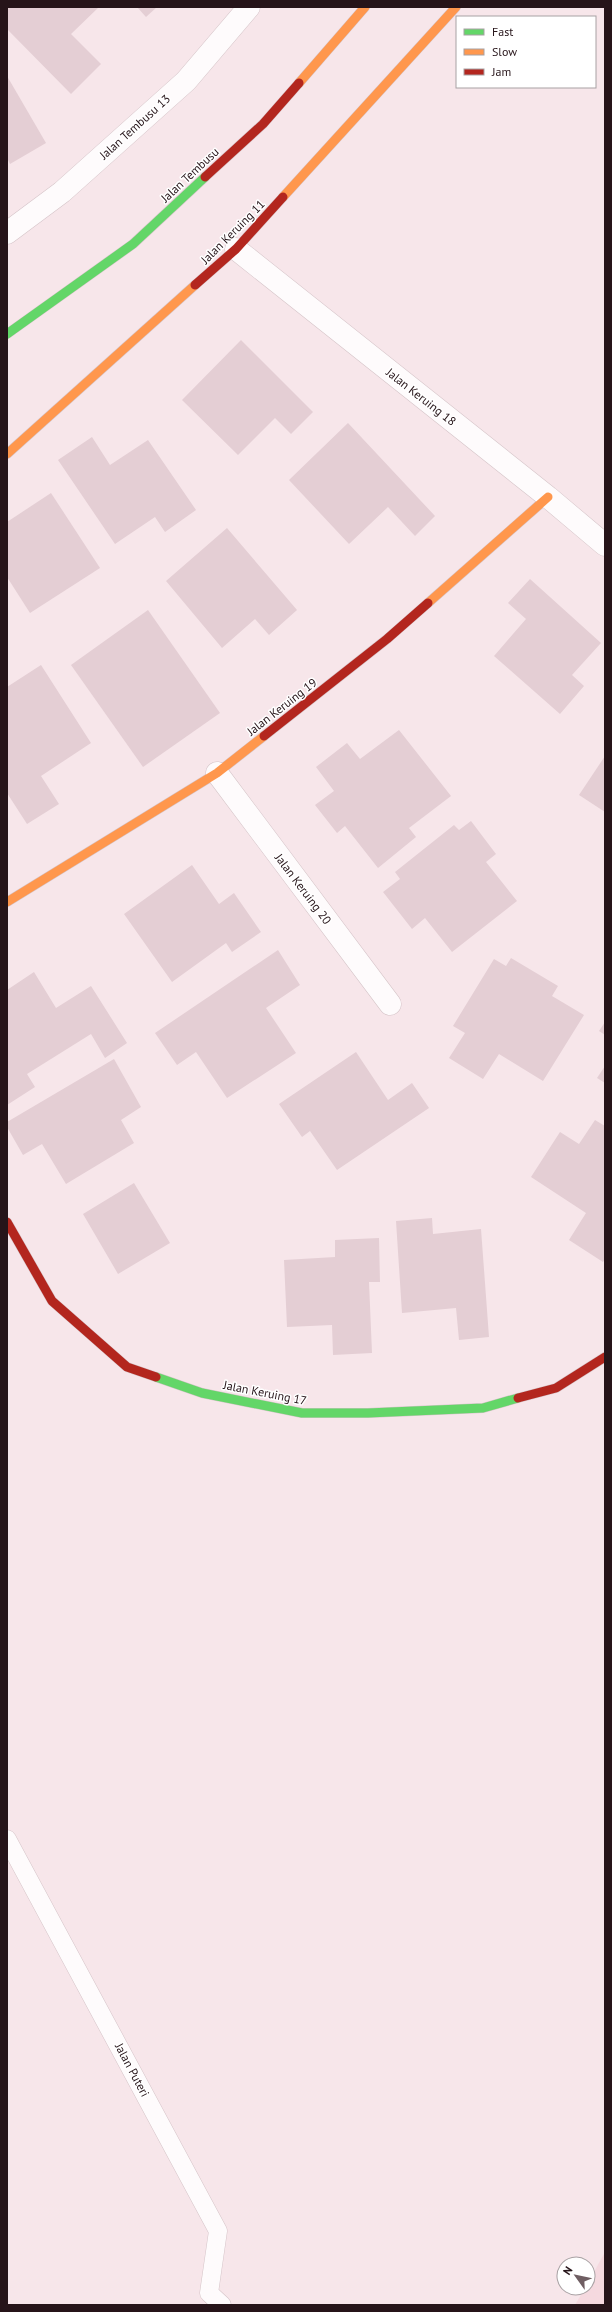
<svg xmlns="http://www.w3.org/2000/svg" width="612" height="2312" font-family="'PT Sans',sans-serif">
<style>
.built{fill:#f5d9df}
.building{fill:#e4ced4}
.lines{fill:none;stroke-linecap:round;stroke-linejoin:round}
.lane-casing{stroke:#d5c4c8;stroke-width:19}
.street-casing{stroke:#d5c4c8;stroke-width:23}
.fast-casing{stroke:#d5c4c8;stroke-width:10}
.slow-casing{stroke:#d5c4c8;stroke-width:10}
.jam-casing{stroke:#d5c4c8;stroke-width:10}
.lane{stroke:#fefbfc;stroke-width:18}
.street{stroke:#fefbfc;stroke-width:22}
.fast{stroke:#63d668;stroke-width:9}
.slow{stroke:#ff974d;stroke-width:9}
.jam{stroke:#b3261e;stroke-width:9}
.labels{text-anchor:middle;stroke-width:3;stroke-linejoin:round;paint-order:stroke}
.street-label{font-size:12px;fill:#261419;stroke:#fff}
</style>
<rect width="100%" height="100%" fill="#f7e6ea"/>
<path class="built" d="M 605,2252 L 605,2305 L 575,2305 L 585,2288 L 588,2288 L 588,2283 Z"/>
<g class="building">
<path d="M 7,7 L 99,7 L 71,34 L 101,64 L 71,94 L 7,29 Z"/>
<path d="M 137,7 L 157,7 L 146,17 Z"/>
<path d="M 7,76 L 46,143 L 10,164 L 7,158 Z"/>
<path d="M 241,340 L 313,412 L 291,434 L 275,418 L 238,455 L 182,400 Z"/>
<path d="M 348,423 L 435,516 L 415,536 L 388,507 L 349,544 L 289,480 Z"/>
<path d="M 92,437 L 110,465 L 148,440 L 196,510 L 165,532 L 155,517 L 115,544 L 58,460 Z"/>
<path d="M 51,493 L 100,568 L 30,613 L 7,577 L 7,522 Z"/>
<path d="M 227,528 L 297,610 L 269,635 L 255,619 L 222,648 L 166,581 Z"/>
<path d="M 530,579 L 601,643 L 572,675 L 584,686 L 560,714 L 494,656 L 526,619 L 508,603 Z"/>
<path d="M 148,610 L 220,713 L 143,767 L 71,665 Z"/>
<path d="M 41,665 L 91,743 L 41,776 L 59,804 L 27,824 L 7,793 L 7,687 Z"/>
<path d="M 399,730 L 451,796 L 409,828 L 416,837 L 378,868 L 345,826 L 337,833 L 315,805 L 334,791 L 316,767 L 347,743 L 360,759 Z"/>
<path d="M 605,756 L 605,812 L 579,795 Z"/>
<path d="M 471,821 L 496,854 L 486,862 L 517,901 L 452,952 L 425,918 L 412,929 L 383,892 L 400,879 L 395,872 L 454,825 L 459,830 Z"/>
<path d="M 192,865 L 219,904 L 234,893 L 261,932 L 232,952 L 226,943 L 172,982 L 124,914 Z"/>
<path d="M 278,950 L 300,985 L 266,1008 L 296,1053 L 227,1098 L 196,1052 L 177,1065 L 155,1033 Z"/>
<path d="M 511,958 L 558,986 L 552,996 L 584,1015 L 543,1081 L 499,1054 L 483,1079 L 449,1058 L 465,1033 L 453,1026 L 494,959 L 506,966 Z"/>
<path d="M 34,972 L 56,1008 L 91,986 L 127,1043 L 105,1058 L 91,1034 L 27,1074 L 35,1087 L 7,1105 L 7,990 Z"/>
<path d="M 605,1022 L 605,1035 L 599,1031 Z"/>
<path d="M 356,1052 L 388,1100 L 412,1083 L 429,1108 L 337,1170 L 310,1131 L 302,1137 L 279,1104 Z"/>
<path d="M 114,1059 L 141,1107 L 121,1120 L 134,1143 L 66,1184 L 42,1144 L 23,1155 L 7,1127 L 7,1122 Z"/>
<path d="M 605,1066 L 605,1083 L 597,1078 Z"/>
<path d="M 595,1120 L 605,1126 L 605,1259 L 603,1262 L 569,1240 L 586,1213 L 531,1177 L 560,1132 L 579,1144 Z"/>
<path d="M 134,1183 L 170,1243 L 118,1274 L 83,1214 Z"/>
<path d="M 432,1218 L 433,1234 L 481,1229 L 489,1337 L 459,1340 L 456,1308 L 402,1313 L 396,1221 Z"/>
<path d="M 379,1238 L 380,1282 L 369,1282 L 372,1353 L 333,1355 L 332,1325 L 287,1327 L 284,1260 L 335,1257 L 335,1240 Z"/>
</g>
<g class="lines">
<defs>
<path id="lane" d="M 7,1839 L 218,2231 L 209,2293 L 222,2305"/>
<g id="street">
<path d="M 7,233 L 62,192 L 186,81 L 249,7"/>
<path d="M 236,249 L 548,497 L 605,545"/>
<path d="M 217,773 L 390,1004"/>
</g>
<g id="fast">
<path d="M 7,334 L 133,244 L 205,177"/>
<path d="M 156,1377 L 202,1393 L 302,1413 L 368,1413 L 483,1408 L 518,1398"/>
</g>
<g id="slow">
<path d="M 299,83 L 365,7"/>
<path d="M 283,197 L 456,7"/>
<path d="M 7,454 L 195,285"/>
<path d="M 428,603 L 548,497"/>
<path d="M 7,902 L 217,773 L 264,736"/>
</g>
<g id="jam">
<path d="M 205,177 L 263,124 L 299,83"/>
<path d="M 195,285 L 236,249 L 283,197"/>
<path d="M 264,736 L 387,639 L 428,603"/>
<path d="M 7,1222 L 52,1301 L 127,1367 L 156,1377"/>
<path d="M 518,1398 L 556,1388 L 605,1357"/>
</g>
</defs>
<use href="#lane" class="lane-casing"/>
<use href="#street" class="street-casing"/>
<use href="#fast" class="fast-casing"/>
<use href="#slow" class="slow-casing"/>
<use href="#jam" class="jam-casing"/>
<use href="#lane" class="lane"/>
<use href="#street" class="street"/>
<use href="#fast" class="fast"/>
<use href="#slow" class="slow"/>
<use href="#jam" class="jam"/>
</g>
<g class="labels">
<g class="street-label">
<text transform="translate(135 127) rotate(-42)" y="4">Jalan Tembusu 13</text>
<text transform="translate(190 175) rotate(-43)" y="4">Jalan Tembusu</text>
<text transform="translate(233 232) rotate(-45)" y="4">Jalan Keruing 11</text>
<text transform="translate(421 397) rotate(38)" y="4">Jalan Keruing 18</text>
<text transform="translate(282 707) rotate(-38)" y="4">Jalan Keruing 19</text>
<text transform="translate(303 889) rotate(53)" y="4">Jalan Keruing 20</text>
<text transform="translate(265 1393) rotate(11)" y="4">Jalan Keruing 17</text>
<text transform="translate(132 2070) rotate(62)" y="4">Jalan Puteri</text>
</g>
</g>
<rect width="612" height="2312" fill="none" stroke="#261419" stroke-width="16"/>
<rect x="456" y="16" width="140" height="72" fill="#ffffff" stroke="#a8a1a3"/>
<rect x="464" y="29" width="20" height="6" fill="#63d668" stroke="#a8a1a3"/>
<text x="492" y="36" font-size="12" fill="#261419">Fast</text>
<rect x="464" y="49" width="20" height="6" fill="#ff974d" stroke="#a8a1a3"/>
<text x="492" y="56" font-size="12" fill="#261419">Slow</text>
<rect x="464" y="69" width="20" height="6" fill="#b3261e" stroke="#a8a1a3"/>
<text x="492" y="76" font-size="12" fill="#261419">Jam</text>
<g transform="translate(576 2276) rotate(303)"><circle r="19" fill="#ffffff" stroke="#a8a1a3"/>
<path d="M0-3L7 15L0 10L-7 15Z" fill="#6f5e62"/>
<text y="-6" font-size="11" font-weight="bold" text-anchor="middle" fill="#261419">N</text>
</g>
</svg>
